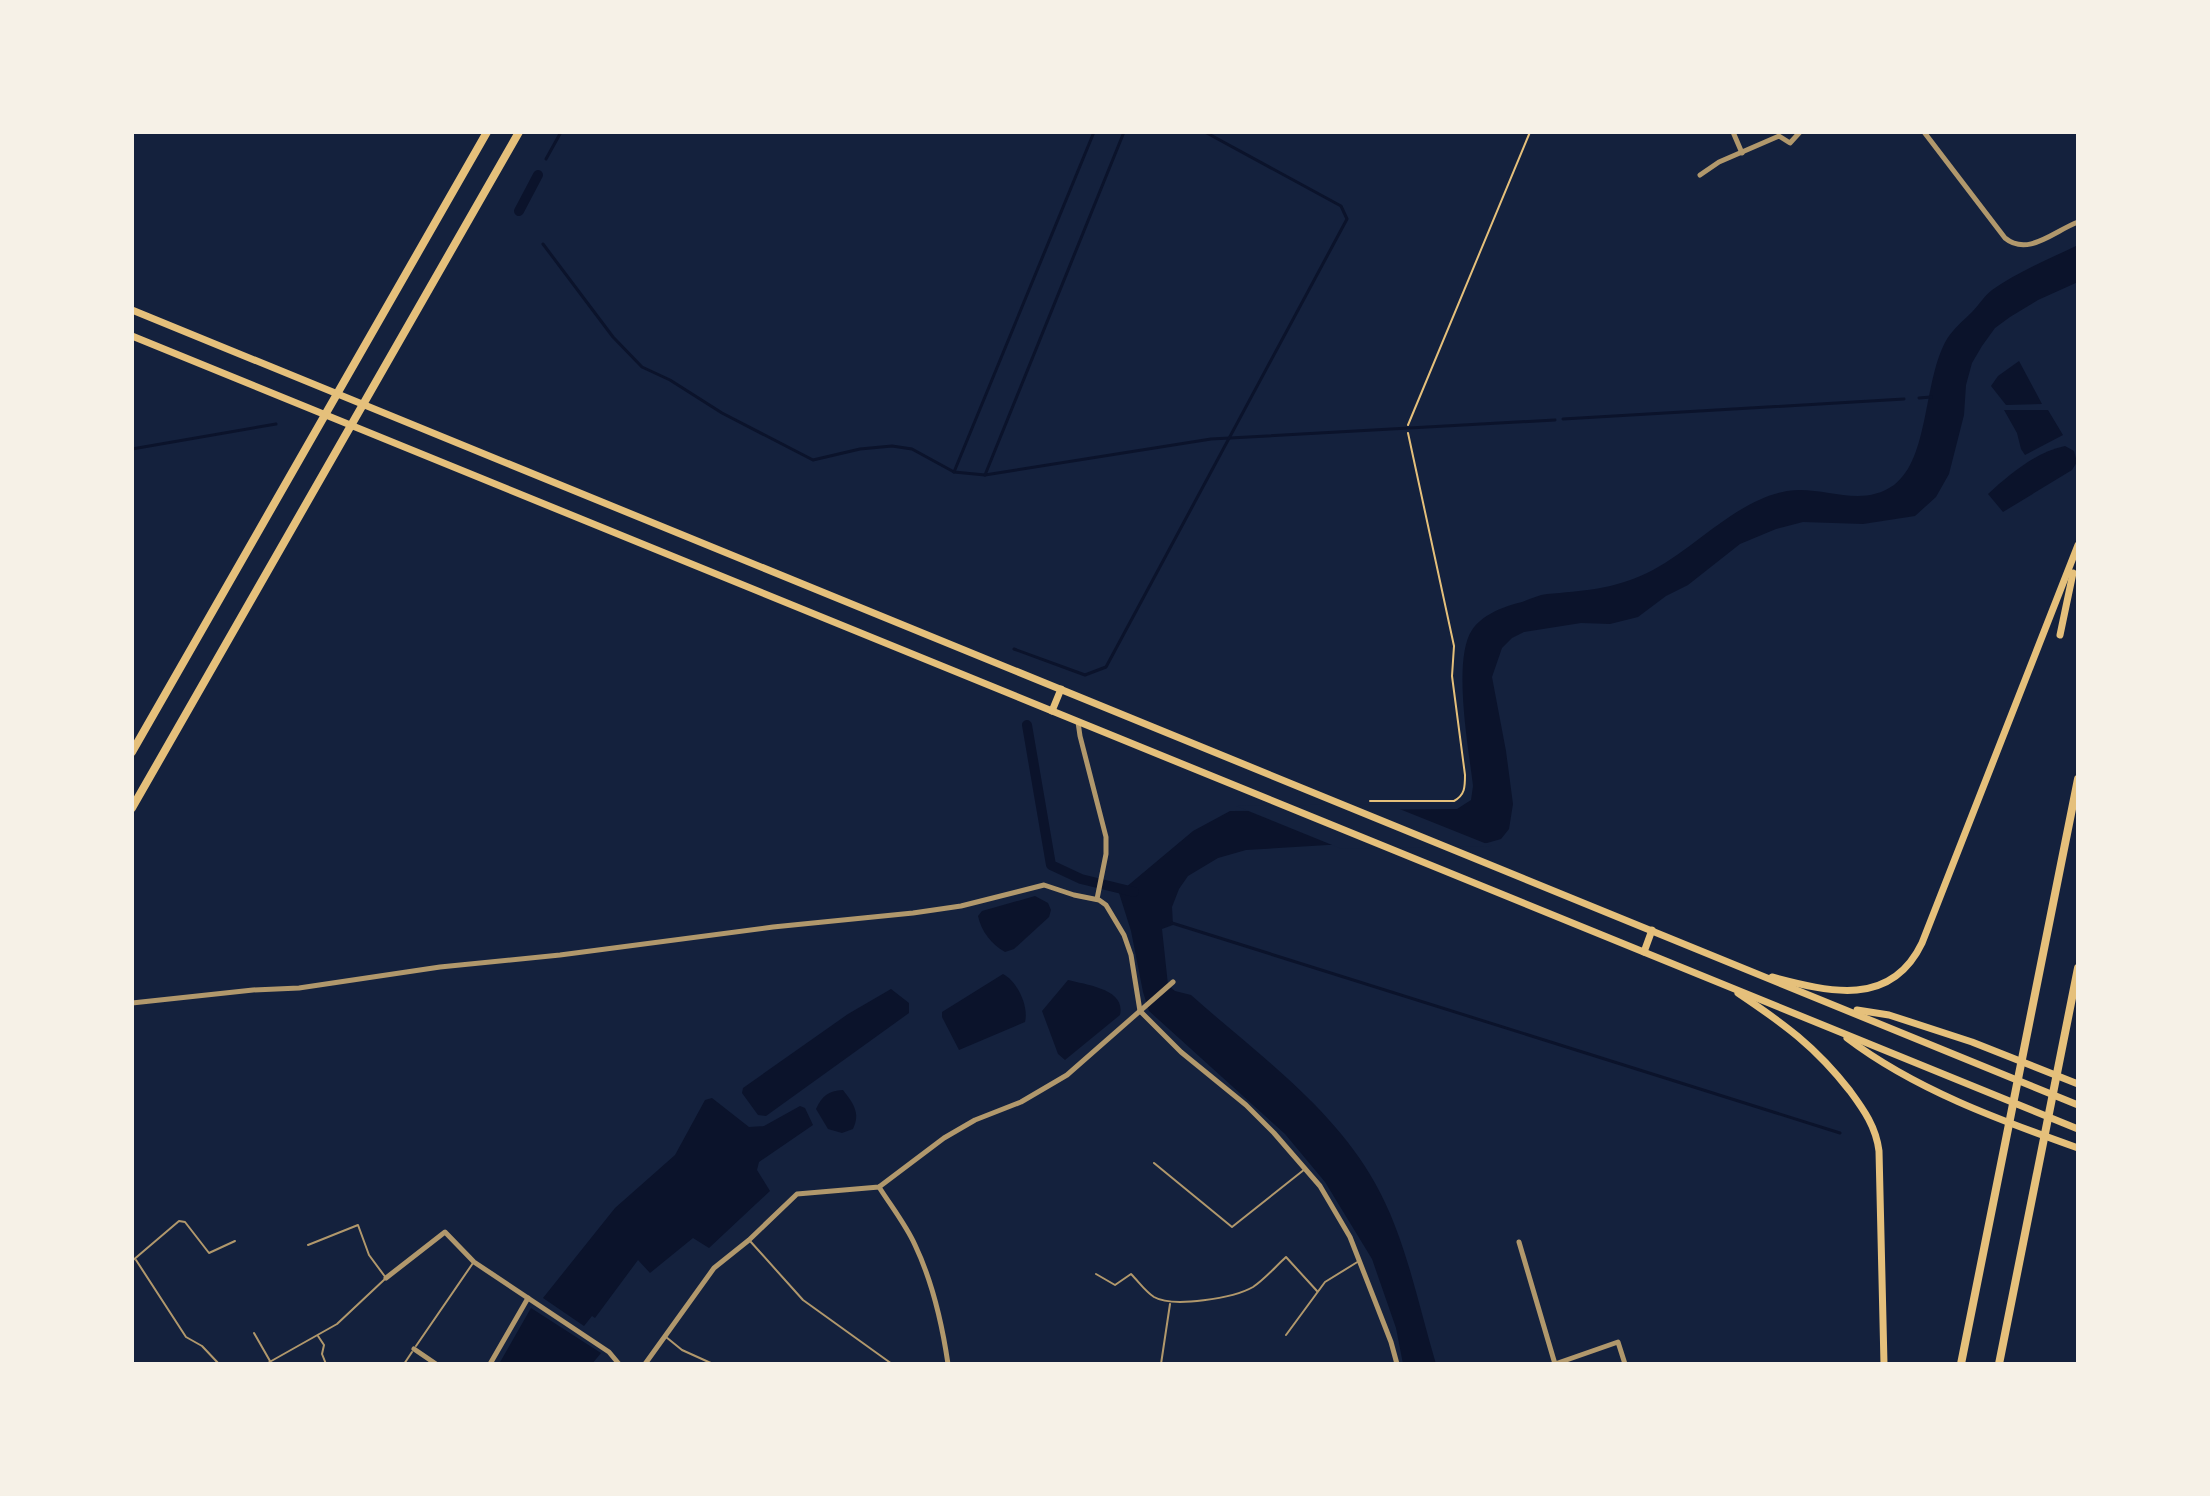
<svg xmlns="http://www.w3.org/2000/svg" width="2210" height="1496" font-family="Inter,sans-serif">
<style>
.water{fill:#0b132b}
.pier{fill:#14213d}
.lines{fill:none;stroke-linecap:round;stroke-linejoin:round}
.stream{stroke:#0b132b;stroke-width:3}
.canal{stroke:#0b132b;stroke-width:10}
.path{stroke:#e5c07b;stroke-width:2}
.service{stroke:#b1986c;stroke-width:2}
.minor{stroke:#b1986c;stroke-width:5}
.secondary{stroke:#e5c07b;stroke-width:7}
.primary{stroke:#e5c07b;stroke-width:7}
.trunk{stroke:#e5c07b;stroke-width:8}
.motorway{stroke:#e5c07b;stroke-width:8}
</style>
<rect width="100%" height="100%" fill="#14213d"/>
<g class="water">
<path d="M 2078,245 L 2078,282 L 2038,300 L 2010,317 L 1995,328 L 1982,346 L 1972,363 L 1966,385 L 1964,415 L 1949,474 L 1936,497 L 1915,516 L 1863,524 L 1803,522 L 1776,529 L 1740,544 L 1688,585 L 1666,596 L 1638,617 L 1610,624 L 1581,623 L 1524,632 L 1512,638 L 1502,648 L 1492,677 L 1506,751 L 1513,804 L 1509,829 L 1501,839 L 1487,843 L 1328,845 L 1246,850 L 1218,858 L 1188,876 L 1179,889 L 1172,907 L 1173,925 L 1162,929 L 1168,985 L 1175,991 L 1191,995 C 1256,1053 1332,1106 1375,1183 C 1406,1238 1418,1304 1436,1364 L 1403,1364 L 1396,1328 L 1372,1259 L 1325,1182 L 1285,1134 L 1149,1011 L 1143,992 L 1131,931 L 1119,893 L 1193,831 L 1230,811 L 1457,809 L 1471,800 L 1473,786 C 1469,750 1452,660 1472,630 C 1481,616 1502,607 1518,603 C 1527,601 1537,595 1547,594 C 1581,591 1615,589 1647,573 C 1693,551 1735,500 1787,491 C 1823,485 1860,509 1894,485 C 1930,458 1923,379 1947,339 C 1954,328 1963,321 1972,312 C 1979,305 1984,296 1992,290 C 2017,272 2051,258 2078,245 Z"/>
<path d="M 2019,361 L 2042,404 L 2006,405 L 1991,386 L 1998,376 Z"/>
<path d="M 2004,410 L 2048,410 L 2063,435 L 2025,455 L 2021,449 L 2017,433 Z"/>
<path d="M 2065,446 L 2074,451 L 2077,462 L 2072,470 L 2003,512 L 1988,494 C 2010,474 2036,452 2065,446 Z"/>
<path d="M 1035,896 L 1048,903 L 1051,910 L 1049,917 L 1014,949 L 1005,952 C 992,945 981,931 978,916 L 982,911 Z"/>
<path d="M 1003,974 C 1017,981 1029,1006 1025,1022 L 959,1050 L 942,1017 L 942,1012 Z"/>
<path d="M 1068,980 C 1087,985 1126,989 1120,1015 L 1065,1060 L 1058,1054 L 1042,1011 Z"/>
<path d="M 891,989 L 909,1003 L 909,1013 L 766,1116 L 758,1115 L 742,1093 L 743,1088 L 848,1014 Z"/>
<path d="M 843,1090 C 853,1103 861,1113 853,1129 L 842,1133 L 828,1129 L 816,1109 C 822,1096 828,1091 843,1090 Z"/>
<path d="M 712,1098 L 749,1127 L 764,1126 L 800,1106 L 805,1108 L 813,1125 L 759,1162 L 757,1170 L 770,1191 L 709,1248 L 693,1238 L 650,1273 L 638,1260 L 595,1318 L 592,1316 L 584,1326 L 543,1298 L 615,1208 L 675,1155 L 705,1100 Z"/>
<path d="M 531,1308 L 601,1353 L 592,1364 L 499,1364 Z"/>
</g>
<path class="pier" d="M 1387,804 L 1492,846 L 1342,849 L 1236,806 Z"/>
<g class="lines">
<g class="stream">
<path d="M 546,159 L 561,132"/>
<path d="M 543,244 L 613,337 L 642,367 L 670,380 L 722,413 L 813,460 L 860,449 L 892,446 L 912,449 L 954,472 L 985,475 L 1211,439 L 1555,420"/>
<path d="M 1919,398 L 1931,397"/>
<path d="M 1563,419 L 1904,399"/>
<path d="M 132,449 L 276,424"/>
<path d="M 954,472 L 1094,132"/>
<path d="M 985,475 L 1124,132"/>
<path d="M 1014,649 L 1085,675 L 1106,667 L 1347,219 L 1341,206 L 1205,132"/>
<path d="M 1172,923 L 1840,1133"/>
</g>
<g class="canal">
<path d="M 519,211 L 538,175"/>
<path d="M 1027,725 L 1051,865 L 1081,879 L 1134,892"/>
</g>
<g class="path">
<path d="M 1408,425 L 1530,132"/>
<path d="M 1370,801 L 1454,801 C 1465,795 1465,787 1465,775 L 1452,676 L 1454,646 L 1408,433"/>
</g>
<g class="service">
<path d="M 1154,1163 L 1232,1227 L 1305,1169"/>
<path d="M 750,1241 L 803,1300 L 892,1364"/>
<path d="M 136,1260 L 186,1337 L 202,1346 L 219,1364"/>
<path d="M 132,1261 L 179,1221 L 185,1222 L 209,1253 L 235,1241"/>
<path d="M 1096,1274 L 1115,1285 L 1131,1274 C 1139,1282 1145,1291 1154,1297 C 1173,1308 1234,1298 1253,1287 C 1265,1279 1275,1267 1286,1257 L 1317,1291"/>
<path d="M 254,1333 L 270,1361"/>
<path d="M 1286,1335 L 1325,1282 L 1359,1261"/>
<path d="M 318,1336 L 324,1345 L 322,1354 L 326,1364"/>
<path d="M 666,1337 L 682,1350 L 713,1364"/>
<path d="M 416,1346 L 473,1263"/>
<path d="M 266,1364 L 337,1324 L 386,1278 L 369,1255 L 358,1225 L 308,1245"/>
<path d="M 404,1364 L 412,1352"/>
<path d="M 1161,1364 L 1170,1304"/>
</g>
<g class="minor">
<path d="M 1733,132 L 1742,153"/>
<path d="M 1924,132 L 2005,238 C 2028,257 2054,231 2078,222"/>
<path d="M 1700,175 L 1719,162 L 1779,136 L 1790,143 L 1800,132"/>
<path d="M 1078,722 L 1080,736 L 1106,837 L 1106,854 L 1097,899"/>
<path d="M 132,1003 L 253,990 L 299,988 L 440,967 L 560,955 L 773,927 L 913,913 L 961,906 L 1044,885 L 1074,895 L 1099,900 L 1106,905 L 1124,935 L 1131,955 L 1140,1011"/>
<path d="M 1140,1011 L 1181,1052 L 1246,1105 L 1274,1133 L 1320,1186 L 1350,1237 L 1391,1342 L 1397,1364"/>
<path d="M 879,1187 C 891,1206 906,1225 915,1245 C 933,1283 942,1323 948,1364"/>
<path d="M 1519,1242 L 1555,1364 L 1618,1342 L 1625,1364"/>
<path d="M 386,1278 L 445,1232 L 474,1262 L 609,1352 L 619,1364"/>
<path d="M 414,1349 L 436,1364"/>
<path d="M 490,1364 L 528,1298"/>
<path d="M 645,1364 L 714,1268 L 749,1240 L 797,1194 L 879,1187 L 944,1138 L 975,1120 L 1021,1102 L 1067,1075 L 1173,982"/>
</g>
<g class="secondary">
<path d="M 2060,635 L 2073,573"/>
<path d="M 1772,977 C 1829,992 1891,1008 1922,943 L 2078,545"/>
<path d="M 1738,993 C 1784,1024 1815,1046 1850,1091 C 1864,1110 1876,1127 1879,1151 L 1884,1364"/>
</g>
<g class="primary">
<path d="M 132,310 L 2078,1105"/>
<path d="M 132,336 L 2078,1129"/>
<path d="M 1052,711 L 1061,689"/>
<path d="M 1644,952 L 1652,930"/>
<path d="M 1857,1010 L 1889,1015 L 1972,1042 L 2078,1084"/>
<path d="M 1847,1038 C 1914,1089 1999,1120 2078,1148"/>
</g>
<g class="trunk">
<path d="M 132,752 L 487,132"/>
<path d="M 132,808 L 519,132"/>
</g>
<g class="motorway">
<path d="M 1961,1364 L 2078,779"/>
<path d="M 1999,1364 L 2078,968"/>
</g>
</g>
<rect width="2210" height="1496" fill="none" stroke="#f6f1e7" stroke-width="268"/>
</svg>
